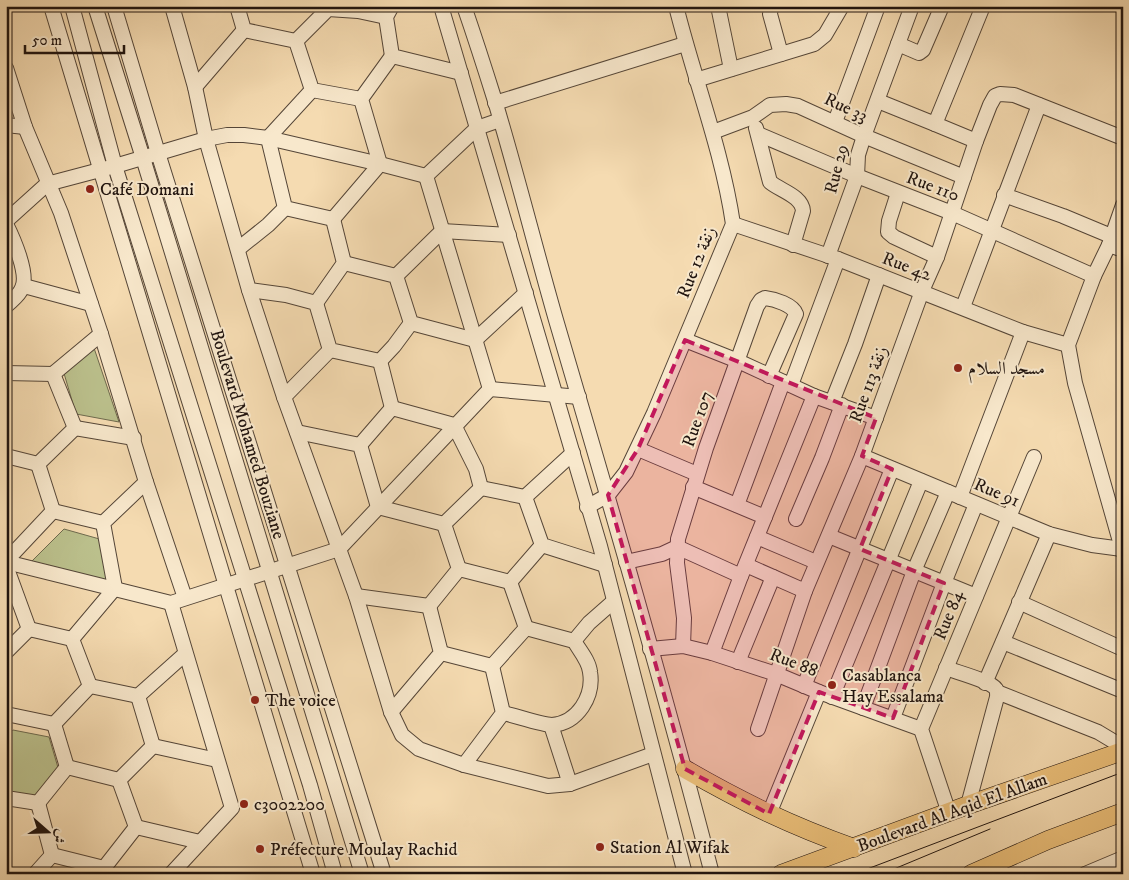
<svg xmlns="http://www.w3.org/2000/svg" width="1129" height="880" font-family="'IM FELL DW Pica',Amiri,serif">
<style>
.green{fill:#bbc08c;stroke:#6e6a4e}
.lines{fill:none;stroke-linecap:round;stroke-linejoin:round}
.minor-casing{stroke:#554638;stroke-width:16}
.major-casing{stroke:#20140f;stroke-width:19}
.minor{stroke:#f8e8cc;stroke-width:14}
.major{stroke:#eabe78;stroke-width:18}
.tram{stroke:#20140f;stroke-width:1}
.marked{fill:#c2185b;fill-opacity:0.2;stroke:#c2185b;stroke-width:4;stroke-dasharray:10 6;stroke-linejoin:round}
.poi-dot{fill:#8f2418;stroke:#f8e8cc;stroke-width:2}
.labels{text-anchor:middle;stroke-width:4;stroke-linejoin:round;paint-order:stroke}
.street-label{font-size:18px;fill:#20140f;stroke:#f8e8cc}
.poi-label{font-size:18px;fill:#20140f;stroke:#f8e8cc;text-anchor:start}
</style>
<rect width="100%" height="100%" fill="#f5dbb1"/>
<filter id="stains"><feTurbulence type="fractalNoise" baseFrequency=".004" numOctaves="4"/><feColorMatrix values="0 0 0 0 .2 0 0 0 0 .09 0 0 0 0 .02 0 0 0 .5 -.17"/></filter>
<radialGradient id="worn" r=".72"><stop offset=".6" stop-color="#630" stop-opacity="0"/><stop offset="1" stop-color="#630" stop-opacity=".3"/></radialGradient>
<g class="green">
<path d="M 93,345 L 119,422 L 76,414 L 63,370 Z"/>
<path d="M 64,529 L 103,540 L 112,585 L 28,565 Z"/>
<path d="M 13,730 L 49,737 L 59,771 L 35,799 L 6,792 L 6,737 Z"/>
</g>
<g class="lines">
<defs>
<g id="minor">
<path d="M 51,6 L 313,874"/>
<path d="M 72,6 L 115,166 L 310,785 L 335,874"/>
<path d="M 95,6 L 143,158 L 362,874"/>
<path d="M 114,6 L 158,153 L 384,874"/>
<path d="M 172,6 L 195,87 L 206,139 L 249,290 L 284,397 L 356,596 L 391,712 L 402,735 L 419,749 L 464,765 L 548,786 L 570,784 L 653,754"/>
<path d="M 237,6 L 244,30 L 296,41 L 312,90 L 361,99"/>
<path d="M 392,6 L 386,17 L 392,56 L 461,73"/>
<path d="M 441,6 L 600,546 L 685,874"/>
<path d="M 464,6 C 475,38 485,69 495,101 C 517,174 535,247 556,320 C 610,504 664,688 712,874"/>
<path d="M 718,6 L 731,69"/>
<path d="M 771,6 L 770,14 L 781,54"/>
<path d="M 296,41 L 328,9 L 358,11 L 386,17"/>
<path d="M 898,44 L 919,53 L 923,50 L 942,6"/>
<path d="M 6,68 L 25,127 L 61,213 L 101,334 L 146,482 L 185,598"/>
<path d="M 696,80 L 814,44 L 825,35 L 842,6"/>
<path d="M 195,87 L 244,30"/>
<path d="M 312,90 L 268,138 L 285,208 L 333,219 L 380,164 L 361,99 L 392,56"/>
<path d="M 878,101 L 935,124 L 983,6"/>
<path d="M 495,103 L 685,44"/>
<path d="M 835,122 L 878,6"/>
<path d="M 935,124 L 976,141"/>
<path d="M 6,125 L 25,127"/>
<path d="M 756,128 L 770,182 C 781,191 802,196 803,211 L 793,245"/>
<path d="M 713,132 L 753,117 L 770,105 L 786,104 L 798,106 L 864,136 L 964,177"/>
<path d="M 758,134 L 857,176 L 952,213 L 1094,276"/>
<path d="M 426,176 L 490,389"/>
<path d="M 426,176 L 477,128 L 500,120"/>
<path d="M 898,193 L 889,221 L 888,232 L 894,237 L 937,257"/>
<path d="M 1004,195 L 1063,216 L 1111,236"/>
<path d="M 1123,205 L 1109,245 L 1094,276 L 1068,345 L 1075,383 L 1123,552"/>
<path d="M 6,221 L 47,184 L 115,166 L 206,139 L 227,135 L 244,135 L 268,138 L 380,164 L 426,176"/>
<path d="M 6,224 C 13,238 29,274 22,288 C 19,296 12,300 6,306"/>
<path d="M 733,224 L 838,259 L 1023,332 L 1068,345"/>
<path d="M 1109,245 L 1123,250"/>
<path d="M 238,249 L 268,225 L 285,208"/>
<path d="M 828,256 L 857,176 L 858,155 L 864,136 L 912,6"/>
<path d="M 344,263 L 396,276 L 411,323 L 475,340 L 526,293"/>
<path d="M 396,276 L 442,231 L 509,235"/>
<path d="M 24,286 L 91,304"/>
<path d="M 249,290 L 286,295 L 316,303 L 330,350 L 380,361 L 394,346 L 411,323"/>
<path d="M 316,303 L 344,263 L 333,219"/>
<path d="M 963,307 L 1039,105"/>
<path d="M 685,340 L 738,361 L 814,396 L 876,418"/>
<path d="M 380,361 L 392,408"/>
<path d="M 6,373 L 53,374 L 101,334"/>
<path d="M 53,374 L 75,428"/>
<path d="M 791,385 L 838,259"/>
<path d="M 490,389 L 579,397"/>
<path d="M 284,397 L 330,350"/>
<path d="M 832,402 L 855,344 L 879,275"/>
<path d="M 75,428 L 134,438"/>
<path d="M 297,432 L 360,445 L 378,507 L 444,524 L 481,488"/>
<path d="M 360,445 L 392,408 L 454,425 L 476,469 L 481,488"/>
<path d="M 638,449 L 697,474"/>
<path d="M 573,453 L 525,497 L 542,545 L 605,565"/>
<path d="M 6,456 L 38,464"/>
<path d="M 862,456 L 1049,534 L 1092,545 L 1122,549"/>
<path d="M 38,464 L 75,428"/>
<path d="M 38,464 L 53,511"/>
<path d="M 693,487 L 765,517"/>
<path d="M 481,488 L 525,497"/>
<path d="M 960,497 L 1023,332"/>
<path d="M 737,505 L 783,382"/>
<path d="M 587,507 L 608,495 L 626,472 L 654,413 L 733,224 C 722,149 694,79 676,6"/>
<path d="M 53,511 L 103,523"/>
<path d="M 796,519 L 822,458 L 842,405"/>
<path d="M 829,536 L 976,596"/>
<path d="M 757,537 L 816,562"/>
<path d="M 6,561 L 53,511"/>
<path d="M 6,562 L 171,603 L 339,549 L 490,389"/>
<path d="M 626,562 L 662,554 L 677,547 L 741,576"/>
<path d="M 746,565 L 805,591"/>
<path d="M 6,566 L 29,629"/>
<path d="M 459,569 L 510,582"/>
<path d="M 356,596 L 429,606"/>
<path d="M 1019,602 L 1123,649"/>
<path d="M 171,603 L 232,808 L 171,874"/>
<path d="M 429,606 L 459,569 L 444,524"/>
<path d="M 29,629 L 72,639"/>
<path d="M 72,639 L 115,588 L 103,523 L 146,482"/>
<path d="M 72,639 L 90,686"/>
<path d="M 574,641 L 589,623 L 614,601"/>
<path d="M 1003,642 L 1123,691"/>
<path d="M 683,646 L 684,618 L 677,563 L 678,539 L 706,448 L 757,306 L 761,300 L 765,298 C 775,299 793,305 796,314 L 769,376"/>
<path d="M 650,649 L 683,646 L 712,653 L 776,674 L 819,692 L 921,729"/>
<path d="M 6,652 L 29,629"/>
<path d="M 441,653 L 492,666"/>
<path d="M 712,653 L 741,576 L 814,396"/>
<path d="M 738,662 L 773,577"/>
<path d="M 492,666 L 526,628 L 510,582 L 542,545"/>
<path d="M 946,668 C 956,672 991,681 996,689 C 998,692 997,694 997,697 L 968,805"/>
<path d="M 985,683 L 1049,534"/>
<path d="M 90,686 L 138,696"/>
<path d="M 804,686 L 892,469"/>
<path d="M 997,692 L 1098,732 L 1123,747"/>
<path d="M 138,696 L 185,654"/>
<path d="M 138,696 L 153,746"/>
<path d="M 832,697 L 921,481"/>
<path d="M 863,708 L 914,571 L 948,492"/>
<path d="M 391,712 L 441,653 L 429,606"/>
<path d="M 503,713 C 513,715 543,725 552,725 C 578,723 594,696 590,672 C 589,661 580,651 574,641 L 526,628"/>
<path d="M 6,714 L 54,724"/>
<path d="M 893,718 L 944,583 L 976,504"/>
<path d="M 54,724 L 90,686"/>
<path d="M 54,724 L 67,767"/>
<path d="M 551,725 L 570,784"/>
<path d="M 758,729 L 805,591 L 862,456 L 922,291 L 937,257 L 976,141 L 990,105 L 995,96 L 1000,94 L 1014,95 L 1123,138"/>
<path d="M 153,746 L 217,760"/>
<path d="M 464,765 L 503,713 L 492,666"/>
<path d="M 67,767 L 119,780"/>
<path d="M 119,780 L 153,746"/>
<path d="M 6,798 L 38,803"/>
<path d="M 38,803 L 52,855"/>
<path d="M 38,803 L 67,767"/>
<path d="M 949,813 L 921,729 L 1034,457"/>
<path d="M 769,814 L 819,692"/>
<path d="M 136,827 L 200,842"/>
<path d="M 52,855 L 104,868"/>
<path d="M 104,868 L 136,827 L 119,780"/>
<path d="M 35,874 L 52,855"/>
<path d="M 1085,874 L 1123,858"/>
</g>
<g id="major">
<path d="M 685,769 C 742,802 792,826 854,848"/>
<path d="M 781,874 L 968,805 L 1123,751"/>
<path d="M 971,874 L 1048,840 L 1123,812"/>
</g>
</defs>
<use href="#minor" class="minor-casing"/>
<use href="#major" class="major-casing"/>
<use href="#minor" class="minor"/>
<use href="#major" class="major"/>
<g class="tram">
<path d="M 854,874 L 1123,772"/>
<path d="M 882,874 L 990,829"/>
</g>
</g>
<path class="marked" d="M 685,340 L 876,418 L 862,456 L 892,469 L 860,549 L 944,583 L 893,718 L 819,692 L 769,814 L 685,769 L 608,495 L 638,449 Z"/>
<g class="poi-dot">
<circle cx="90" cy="189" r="5"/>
<circle cx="958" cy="368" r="5"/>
<circle cx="832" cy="685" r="5"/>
<circle cx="255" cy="700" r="5"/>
<circle cx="244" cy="804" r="5"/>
<circle cx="600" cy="847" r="5"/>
<circle cx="260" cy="849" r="5"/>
</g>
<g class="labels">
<g class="street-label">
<text transform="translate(846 107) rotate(25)" y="6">Rue 33</text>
<text transform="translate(836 169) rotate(-76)" y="6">Rue 29</text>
<text transform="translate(933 186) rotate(21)" y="6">Rue 110</text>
<text transform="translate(696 262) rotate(-68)" y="6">Rue 12 زنقة</text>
<text transform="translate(907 266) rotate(21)" y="6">Rue 42</text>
<text transform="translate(868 384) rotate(-70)" y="6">Rue 113 زنقة</text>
<text transform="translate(697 419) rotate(-70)" y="6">Rue 107</text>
<text transform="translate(248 434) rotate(73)" y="6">Boulevard Mohamed Bouziane</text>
<text transform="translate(997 492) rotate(23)" y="6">Rue 91</text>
<text transform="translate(948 615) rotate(-68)" y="6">Rue 84</text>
<text transform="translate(794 662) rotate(21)" y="6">Rue 88</text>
<text transform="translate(952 812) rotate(-20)" y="6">Boulevard Al Aqid El Allam</text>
</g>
<g class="poi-label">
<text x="100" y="195">Café Domani</text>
<text x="968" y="374">مسجد السلام</text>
<text x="842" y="681">Casablanca<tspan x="842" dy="21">Hay Essalama</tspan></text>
<text x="265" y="706">The voice</text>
<text x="254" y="810">c3002200</text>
<text x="610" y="853">Station Al Wifak</text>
<text x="270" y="855">Préfecture Moulay Rachid</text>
</g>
</g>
<rect width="1129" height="880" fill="none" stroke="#f5dbb1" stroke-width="25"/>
<rect x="8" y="8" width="1114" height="865" fill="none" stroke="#20140f" stroke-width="2.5"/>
<rect x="12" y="12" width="1104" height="855" fill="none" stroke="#20140f"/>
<g transform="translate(48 832) rotate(110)" stroke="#f8e8cc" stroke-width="4" paint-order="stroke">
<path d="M0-4L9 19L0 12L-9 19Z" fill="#20140f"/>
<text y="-8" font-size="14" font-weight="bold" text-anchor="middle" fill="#20140f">ش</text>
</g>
<path d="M25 45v8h99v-8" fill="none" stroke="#20140f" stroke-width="2.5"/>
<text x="32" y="45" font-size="15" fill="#20140f" stroke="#f8e8cc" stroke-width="4" paint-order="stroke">50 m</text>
<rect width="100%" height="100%" filter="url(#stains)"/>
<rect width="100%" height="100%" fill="url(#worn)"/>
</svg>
